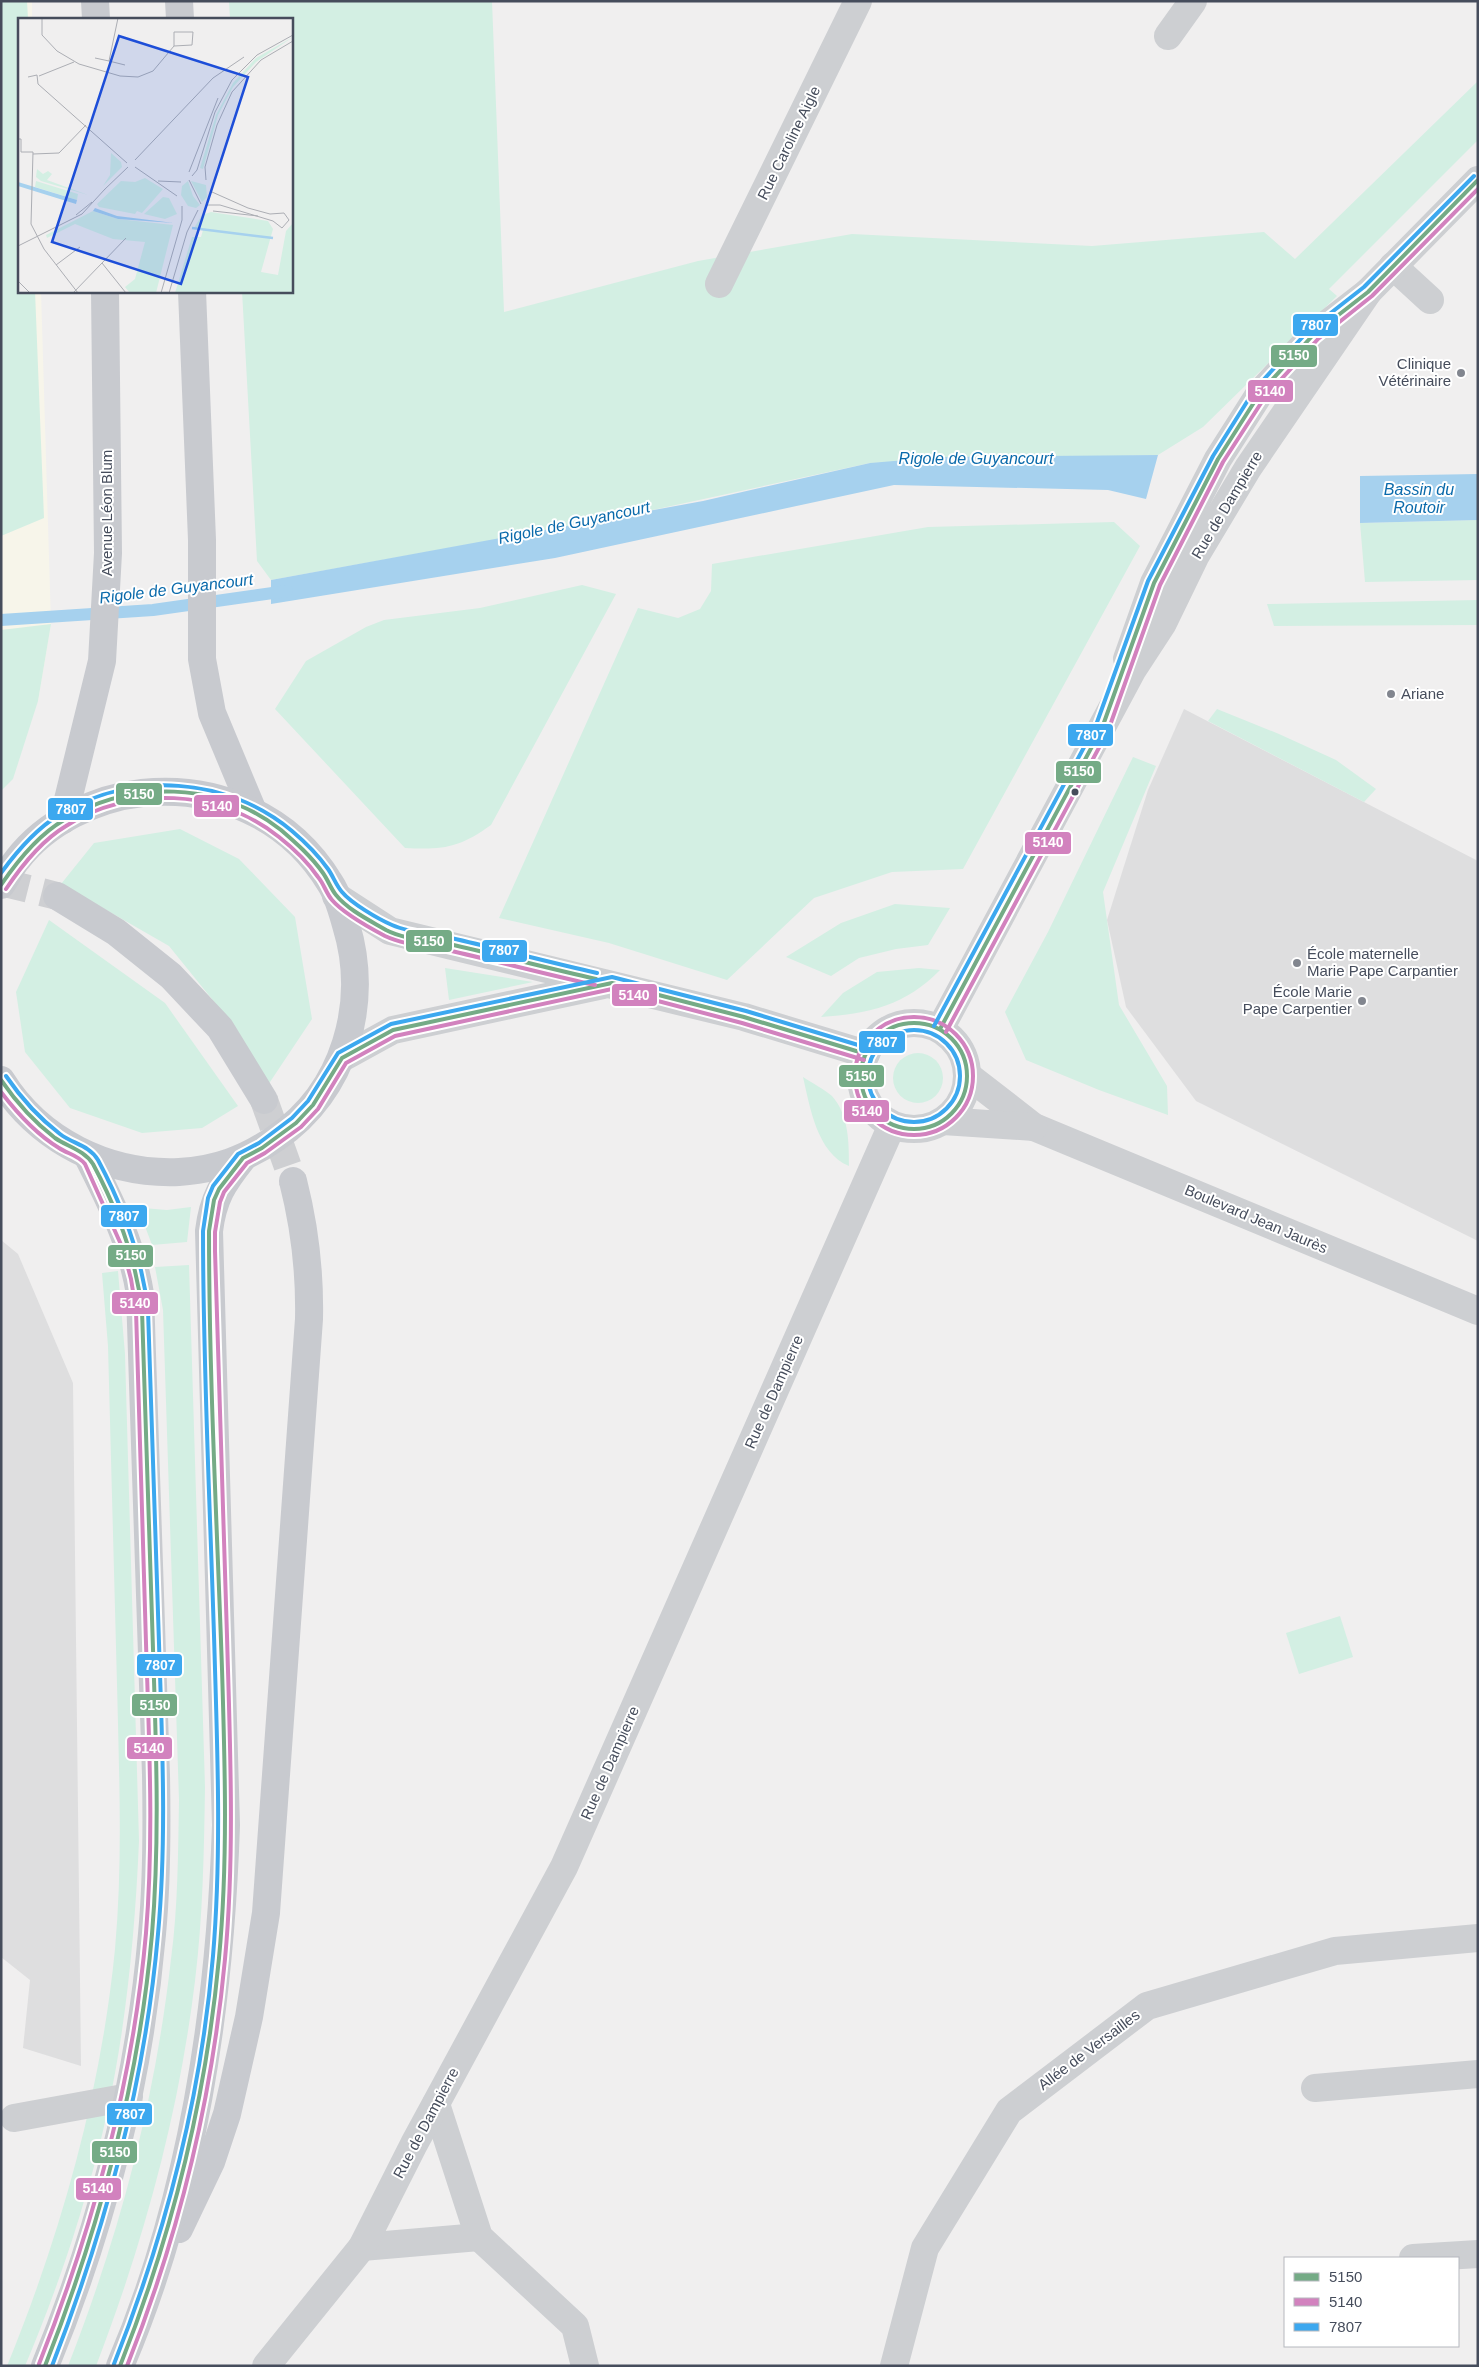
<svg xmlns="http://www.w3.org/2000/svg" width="1479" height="2367" font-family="Helvetica,sans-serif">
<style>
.commercial{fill:#f7f5ea}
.education{fill:#dededf}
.green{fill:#d3efe3}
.water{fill:#a6d1ee}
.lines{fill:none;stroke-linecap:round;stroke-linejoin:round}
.stream{stroke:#a6d1ee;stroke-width:12}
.major-tunnel{stroke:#cecfd2;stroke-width:28;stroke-dasharray:28 14;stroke-linecap:butt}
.minor{stroke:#cdcfd2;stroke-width:28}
.major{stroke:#c8cacf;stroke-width:28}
.bus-1-casing{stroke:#fff;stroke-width:8}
.bus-2-casing{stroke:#fff;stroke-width:8}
.bus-3-casing{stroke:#fff;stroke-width:8}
.bus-1{stroke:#75ab86;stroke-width:4}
.bus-2{stroke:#d282be;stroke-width:4}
.bus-3{stroke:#3ca8ef;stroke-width:4}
.poi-dot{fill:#82868f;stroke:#fff;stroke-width:2}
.bus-dot{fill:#464d5c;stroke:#fff;stroke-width:2}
.labels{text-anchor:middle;stroke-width:4;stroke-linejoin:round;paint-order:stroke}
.street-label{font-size:15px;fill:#464d5c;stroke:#fff}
.poi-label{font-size:15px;fill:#464d5c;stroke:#fff;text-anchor:end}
.water-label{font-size:16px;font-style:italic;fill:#0a6aab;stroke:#fff}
.inset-river{fill:none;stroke:#a6d1ee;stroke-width:2.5}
.inset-road{fill:none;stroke:#acaeb4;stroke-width:1}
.view{fill:#1d4ed8;fill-opacity:0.15;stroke:#1d4ed8;stroke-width:2.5}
.inset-edge{fill:none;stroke:#464d5c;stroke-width:2.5}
.line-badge{stroke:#fff;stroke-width:2}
.badge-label{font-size:14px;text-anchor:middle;font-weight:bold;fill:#fff}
</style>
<rect width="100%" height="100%" fill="#f0efef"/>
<path class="commercial" d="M 1,1 L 32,1 L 32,19 L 19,19 L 19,291 L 41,291 L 51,624 L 38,701 L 1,708 Z"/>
<g class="education">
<path d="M 1184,709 L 1478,861 L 1478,1241 L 1196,1101 L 1126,1007 L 1107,920 L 1148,790 Z"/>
<path d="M 1,1240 L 18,1254 L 73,1383 L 81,2066 L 23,2048 L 30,1980 L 1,1957 Z"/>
</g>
<g class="green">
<path d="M 1,1 L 27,1 L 28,19 L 19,19 L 19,291 L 35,291 L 44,518 L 1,536 Z"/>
<path d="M 229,1 L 492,1 L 504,312 L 698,261 L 852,234 L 1092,246 L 1264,232 L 1295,259 L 1478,81 L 1478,140 L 1329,289 L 1337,296 L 1203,427 L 1158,455 L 870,463 L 611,519 L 271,580 L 257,561 L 242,291 L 291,291 L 291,19 L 230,19 Z"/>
<path d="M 1478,520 L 1478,580 L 1365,582 L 1360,523 Z"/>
<path d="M 1114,522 L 1140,546 L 963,869 L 892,872 L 814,898 L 727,980 L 609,943 L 499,918 L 638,608 L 678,618 L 700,609 L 711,591 L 712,564 L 928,527 Z"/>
<path d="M 582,585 L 616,594 L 491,825 C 459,848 443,850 405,848 L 275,709 L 306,661 L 366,627 L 384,620 L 480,608 Z"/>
<path d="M 1478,600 L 1478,625 L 1274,626 L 1267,604 Z"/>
<path d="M 51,624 L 38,701 L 13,779 L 1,791 L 1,630 Z"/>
<path d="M 1217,709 L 1279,734 L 1336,760 L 1376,789 L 1364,802 L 1208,721 Z"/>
<path d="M 1133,757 L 1156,766 L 1103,892 L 1119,1005 L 1167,1086 L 1168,1115 L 1099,1090 L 1026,1060 L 1005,1012 L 1048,932 Z"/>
<path d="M 180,829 L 239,859 L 295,917 L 312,1019 L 268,1085 L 237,1030 L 169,946 L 61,884 L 94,843 Z"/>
<path d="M 895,904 L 950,908 L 928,945 L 896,949 L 859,958 L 831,976 L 786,957 L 841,923 Z"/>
<path d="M 49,920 L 165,1003 L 238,1106 L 202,1128 L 142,1133 L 70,1108 L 25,1052 L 16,992 Z"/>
<path d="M 445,968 L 533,982 L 449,1000 Z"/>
<path d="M 919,968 L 940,970 C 906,1005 869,1014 821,1017 L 843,993 L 877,972 Z"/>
<circle cx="918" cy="1078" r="25"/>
<path d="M 803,1077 C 812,1083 824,1089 832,1096 C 849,1115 849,1143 849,1166 C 817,1153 810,1107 803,1077 Z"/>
<path d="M 191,1207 L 187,1242 L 152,1245 L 140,1213 L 143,1208 L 167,1210 Z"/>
<path d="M 189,1265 L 205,1787 C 204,1852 203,1916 195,1981 C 179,2113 144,2241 96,2366 L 68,2366 C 120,2233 155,2101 171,1959 C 178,1907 178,1853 179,1800 L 163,1310 L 155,1267 Z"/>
<path d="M 118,1271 L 125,1354 L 139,1841 C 134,1958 121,2078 87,2191 C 70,2251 49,2309 25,2366 L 7,2366 C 61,2234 101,2092 115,1949 C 123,1861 119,1773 117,1684 C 114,1571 111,1459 108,1346 L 102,1273 Z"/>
<path d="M 1340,1616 L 1353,1657 L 1299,1674 L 1286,1633 Z"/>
</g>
<g class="water">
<path d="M 1158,455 L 1146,499 L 1108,490 L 894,485 L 555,558 L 271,604 L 271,580 L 703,501 L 870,463 L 942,457 Z"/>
<path d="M 1478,474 L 1478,520 L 1360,523 L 1360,476 Z"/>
</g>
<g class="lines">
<path class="stream" d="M 1,620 L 153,610 L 287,591"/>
<g class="major-tunnel">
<path d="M 1,882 L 57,896"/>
<path d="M 264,1100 L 293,1181"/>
</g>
<g class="minor">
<path d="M 1168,36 L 1193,1"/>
<path d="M 1393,266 L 1430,300"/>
<path d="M 719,284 L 858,1"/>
<path d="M 1127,659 L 1154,583 L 1218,459 L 1260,393 L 1314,334 L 1368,292 L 1478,180"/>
<path d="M 336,896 L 390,931 L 744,1017 L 866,1054"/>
<circle cx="914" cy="1076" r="53"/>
<path d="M 940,1029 L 1133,669 L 1163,623 L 1196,555 L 1248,468 L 1368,292"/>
<path d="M 342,1058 L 393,1030 L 603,985"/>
<path d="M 967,1075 L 1034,1127 L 1478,1311"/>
<path d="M 943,1121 L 1034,1127"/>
<path d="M 1315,2088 L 1478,2074"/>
<path d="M 436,2104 L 479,2237 L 575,2326 L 585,2366"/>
<path d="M 14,2118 L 129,2097"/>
<path d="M 362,2247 L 479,2237"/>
<path d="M 1413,2258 L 1478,2254"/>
<path d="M 266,2366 L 362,2247 L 414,2144 L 564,1867 L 892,1125"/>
<path d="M 894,2366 L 925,2248 L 1009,2111 L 1147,2006 L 1335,1951 L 1478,1938"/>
</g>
<g class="major">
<path d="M 95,1 L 96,19"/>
<path d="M 179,1 L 180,19"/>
<path d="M 192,291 L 202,540 L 202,659 L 212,713 L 252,809"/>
<path d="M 63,820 L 102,661 L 108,553 L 105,291"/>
<path d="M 1,885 C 7,877 11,867 17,860 C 46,822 96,798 142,793 C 218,785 290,817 330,883 C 338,895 342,911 346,925 C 370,1003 345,1091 276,1138 C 246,1159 216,1170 179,1172 C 108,1175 39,1141 1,1080"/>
<path d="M 57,896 L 116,932 L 171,976 L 220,1028 L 264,1100"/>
<path d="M 179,2229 L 211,2162 L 227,2114 L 249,2017 L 266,1913 L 309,1319 C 310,1271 305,1228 293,1181"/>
<path d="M 45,2366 C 102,2228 139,2083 152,1934 C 157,1881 157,1828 156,1775 L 140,1294 C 132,1243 110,1201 87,1155"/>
<path d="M 120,2366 C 193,2196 220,2008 226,1825 L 209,1231 C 213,1198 223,1183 243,1158"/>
</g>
<defs>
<g id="bus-1">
<path d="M 1,885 C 18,860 38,835 64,820 C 130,780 219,781 281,830 C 296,843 311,856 323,873 C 328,880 331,889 336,895 C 348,910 371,921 386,930 C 405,940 429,940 449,944 C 498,955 547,968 596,979"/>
<circle cx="914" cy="1076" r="53"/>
<path d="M 940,1029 L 1102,728 L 1154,583 L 1218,459 L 1260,393 L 1314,334 L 1368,292 L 1478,180"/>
<path d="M 1,1080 C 16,1102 34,1122 55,1138 C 68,1147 84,1150 93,1164 C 117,1209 136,1259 142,1310 C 145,1423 149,1536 153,1649 C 156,1744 160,1839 152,1934 C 139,2083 100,2226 45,2366"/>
<path d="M 120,2366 C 172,2235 206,2098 219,1958 C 228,1862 225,1766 222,1669 C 217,1523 209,1377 209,1231 L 214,1200 L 219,1189 L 243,1158 L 262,1148 L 296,1123 L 313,1105 L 342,1058 L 393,1030 L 612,983 L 744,1017 L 866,1054"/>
</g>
<g id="bus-2">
<path d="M 6,889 C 22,865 41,841 66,826 C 130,785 219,789 279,837 C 293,848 307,861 318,877 C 324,884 326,893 332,900 C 344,914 368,927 385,936 C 404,945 427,946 447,950 C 496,961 545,974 595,985"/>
<circle cx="914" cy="1076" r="59"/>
<path d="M 946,1032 L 1108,731 L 1160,585 L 1223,462 L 1265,397 L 1318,339 L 1372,296 L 1478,189"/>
<path d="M 1,1092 C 17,1113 36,1134 59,1148 C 68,1154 78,1155 85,1164 L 123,1249 L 131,1279 L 136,1310 C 139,1421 142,1532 146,1643 C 149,1740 154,1837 146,1933 C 133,2082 94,2225 39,2364"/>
<path d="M 127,2366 C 179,2235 212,2099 225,1959 C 235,1852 230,1744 227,1636 C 223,1508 219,1379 215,1251 L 215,1232 L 220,1202 L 224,1192 L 247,1163 L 265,1153 L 301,1127 L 318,1109 L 346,1063 L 395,1036 L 612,989 L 742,1023 L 864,1060"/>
</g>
<g id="bus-3">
<path d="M 1,873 C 17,851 36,829 59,815 C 132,770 227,777 292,831 C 305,842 318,855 328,869 C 333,876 336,885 342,892 C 351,903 378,919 392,925 C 410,933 431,934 451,938 C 500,949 548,962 597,973"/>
<path d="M 934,1026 L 1096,725 L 1148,581 L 1213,456 L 1255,389 L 1309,330 L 1364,287 L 1474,176"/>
<circle cx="914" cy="1076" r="46"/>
<path d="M 6,1076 C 21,1098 39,1118 60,1134 C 73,1144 89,1145 98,1160 C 123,1207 142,1257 148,1310 C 151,1421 155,1532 159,1643 C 162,1740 167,1837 158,1934 C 145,2083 106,2227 52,2366"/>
<path d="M 114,2364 C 166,2233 201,2097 213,1956 C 221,1861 218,1765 215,1669 C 211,1523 203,1377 203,1231 L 208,1198 L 213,1186 L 238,1154 L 259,1143 L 292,1118 L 308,1101 L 338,1053 L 391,1024 L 612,977 L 746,1011 L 868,1048"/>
</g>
</defs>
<use href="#bus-1" class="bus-1-casing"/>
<use href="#bus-2" class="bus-2-casing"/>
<use href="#bus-3" class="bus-3-casing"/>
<use href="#bus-1" class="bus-1"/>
<use href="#bus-2" class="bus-2"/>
<use href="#bus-3" class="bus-3"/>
</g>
<g class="poi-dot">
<circle cx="1461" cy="373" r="5"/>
<circle cx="1391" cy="694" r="5"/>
<circle cx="1297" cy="963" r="5"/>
<circle cx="1362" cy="1001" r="5"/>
</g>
<circle class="bus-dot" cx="1075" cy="792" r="4.5"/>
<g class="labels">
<g class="street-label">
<text transform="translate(789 143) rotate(-64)" y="5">Rue Caroline Aigle</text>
<text transform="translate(1227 505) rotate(-59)" y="5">Rue de Dampierre</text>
<text transform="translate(107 513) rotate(-90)" y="5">Avenue Léon Blum</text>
<text transform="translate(1256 1219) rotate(23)" y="5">Boulevard Jean Jaurès</text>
<text transform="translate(774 1392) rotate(-66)" y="5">Rue de Dampierre</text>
<text transform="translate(610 1763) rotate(-66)" y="5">Rue de Dampierre</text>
<text transform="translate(1089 2050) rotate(-37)" y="5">Allée de Versailles</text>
<text transform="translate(426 2123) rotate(-62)" y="5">Rue de Dampierre</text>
</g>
<g class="poi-label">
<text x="1451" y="369">Clinique<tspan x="1451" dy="17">Vétérinaire</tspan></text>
<text x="1401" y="699" text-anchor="start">Ariane</text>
<text x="1307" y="959" text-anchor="start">École maternelle<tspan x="1307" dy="17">Marie Pape Carpantier</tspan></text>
<text x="1352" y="997">École Marie<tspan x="1352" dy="17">Pape Carpentier</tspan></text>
</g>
<g class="water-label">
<text x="976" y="464">Rigole de Guyancourt</text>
<text x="1419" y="495">Bassin du<tspan x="1419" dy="18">Routoir</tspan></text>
<text transform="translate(574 522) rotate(-12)" y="6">Rigole de Guyancourt</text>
<text transform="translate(176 588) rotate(-7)" y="6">Rigole de Guyancourt</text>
</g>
</g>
<g transform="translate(18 18)">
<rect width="275" height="275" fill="#f0efef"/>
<path d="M 275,19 L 238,44 L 215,69 L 200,97 L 185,151 L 182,150 L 198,97 L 215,65 L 238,40 ZM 93,135 L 103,144 L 104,149 L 85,168 L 92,157 ZM 19,151 L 25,156 L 30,153 L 34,156 L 29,162 L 70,177 L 23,163 L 18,159 ZM 127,160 L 145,171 L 124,195 L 119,193 L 117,196 L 81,189 L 79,186 L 103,163 L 117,164 ZM 18,163 L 60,176 L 59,182 L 17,169 ZM 170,163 L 175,178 L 182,187 L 178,190 L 170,188 L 163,177 L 164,168 ZM 173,163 L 188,167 L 189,179 L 184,184 ZM 145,179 L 151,180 L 159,196 L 147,201 L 126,196 ZM 75,193 L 100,201 L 155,207 L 138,275 L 112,275 L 107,269 L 117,261 L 127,224 L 95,221 L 57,206 L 29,220 L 28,217 ZM 193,194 L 250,203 L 255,211 L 243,254 L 260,257 L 268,213 L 275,205 L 275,275 L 157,275 L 174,219 L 183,219 L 185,212 L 176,210 L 184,197 Z" fill="#d3efe3"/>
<path d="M 0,164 L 59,182 L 58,186 L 0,168 ZM 77,190 L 99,198 L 156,205 L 100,201 L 75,193 Z" fill="#a6d1ee"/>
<path class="inset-river" d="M 174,210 L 255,220"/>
<path class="inset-road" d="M 24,0 L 24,17 L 39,33 L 61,46 L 102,58 L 120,59 L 135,53 L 156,28 L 156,14 L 175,14 L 174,27 L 156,28M 77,40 L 91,43 L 100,0M 91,43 L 107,47M 21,58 L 56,44M 10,59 L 19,57 L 20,66M 20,66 L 109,145M 0,121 L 3,121 L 3,134 L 15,134 L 13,206 L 26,231 L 60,275M 15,136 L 41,135 L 68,107M 117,142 L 195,60 L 226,39M 117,149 L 159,178M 171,154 L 200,80M 174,158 L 179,152 L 197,94 L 214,62 L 239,37 L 275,17M 171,162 L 183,186M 188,162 L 187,149 L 199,107 L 214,74 L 243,42 L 275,23M 140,163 L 163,164M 86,172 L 110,149M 194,174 L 230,190 L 252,196 L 266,195 L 271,202 L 264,210 L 255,203M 189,187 L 202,187 L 255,203M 195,193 L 240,198M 58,197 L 74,184M 0,228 L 64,196 L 87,171M 84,245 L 108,220M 38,247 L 62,229M 0,263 L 12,275M 55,275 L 84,245 L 108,275M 143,275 L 164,202 L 164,188M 151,275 L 169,214 L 180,192"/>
<path class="view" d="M 101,18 L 230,59 L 163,266 L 34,224 Z"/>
<rect width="275" height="275" class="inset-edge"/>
</g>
<g class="line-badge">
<rect x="1292" y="313" width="47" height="24" rx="5" fill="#3ca8ef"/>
<rect x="1270" y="344" width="48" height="24" rx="5" fill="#75ab86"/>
<rect x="1247" y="379" width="47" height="24" rx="5" fill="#d282be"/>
<rect x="1067" y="723" width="47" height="24" rx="5" fill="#3ca8ef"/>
<rect x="1055" y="760" width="47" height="24" rx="5" fill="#75ab86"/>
<rect x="115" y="782" width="48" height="24" rx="5" fill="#75ab86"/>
<rect x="193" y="794" width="47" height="24" rx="5" fill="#d282be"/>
<rect x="47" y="797" width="47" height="24" rx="5" fill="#3ca8ef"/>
<rect x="1024" y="831" width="48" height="24" rx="5" fill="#d282be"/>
<rect x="405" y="929" width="48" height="24" rx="5" fill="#75ab86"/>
<rect x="481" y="939" width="47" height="24" rx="5" fill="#3ca8ef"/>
<rect x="611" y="983" width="47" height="24" rx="5" fill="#d282be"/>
<rect x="858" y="1030" width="48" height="24" rx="5" fill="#3ca8ef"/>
<rect x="838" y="1064" width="47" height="24" rx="5" fill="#75ab86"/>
<rect x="843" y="1099" width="47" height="24" rx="5" fill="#d282be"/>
<rect x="100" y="1204" width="48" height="24" rx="5" fill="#3ca8ef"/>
<rect x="107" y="1244" width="47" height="24" rx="5" fill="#75ab86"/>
<rect x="111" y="1291" width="48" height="24" rx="5" fill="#d282be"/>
<rect x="136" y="1653" width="47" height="24" rx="5" fill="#3ca8ef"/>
<rect x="131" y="1693" width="47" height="24" rx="5" fill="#75ab86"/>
<rect x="126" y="1736" width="47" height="24" rx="5" fill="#d282be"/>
<rect x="106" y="2102" width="47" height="24" rx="5" fill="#3ca8ef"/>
<rect x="91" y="2140" width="47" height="24" rx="5" fill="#75ab86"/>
<rect x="75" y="2177" width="47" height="24" rx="5" fill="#d282be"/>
</g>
<g class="badge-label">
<text x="1316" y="330">7807</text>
<text x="1294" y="360">5150</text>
<text x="1270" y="396">5140</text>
<text x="1091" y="740">7807</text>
<text x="1079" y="776">5150</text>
<text x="139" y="799">5150</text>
<text x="217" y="811">5140</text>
<text x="71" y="814">7807</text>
<text x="1048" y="847">5140</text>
<text x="429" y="946">5150</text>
<text x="504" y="955">7807</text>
<text x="634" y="1000">5140</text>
<text x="882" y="1047">7807</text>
<text x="861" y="1081">5150</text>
<text x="867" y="1116">5140</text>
<text x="124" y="1221">7807</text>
<text x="131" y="1260">5150</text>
<text x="135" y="1308">5140</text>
<text x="160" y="1670">7807</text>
<text x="155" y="1710">5150</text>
<text x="149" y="1753">5140</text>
<text x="130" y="2119">7807</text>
<text x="115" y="2157">5150</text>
<text x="98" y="2193">5140</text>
</g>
<rect width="1479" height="2367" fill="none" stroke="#464d5c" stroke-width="5"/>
<rect x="1284" y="2257" width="175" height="90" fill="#ffffff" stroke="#b5b8be"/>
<rect x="1294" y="2273" width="25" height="8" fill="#75ab86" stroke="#b5b8be"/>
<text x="1329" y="2282" font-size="15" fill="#464d5c">5150</text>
<rect x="1294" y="2298" width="25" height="8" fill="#d282be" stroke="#b5b8be"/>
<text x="1329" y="2307" font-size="15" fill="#464d5c">5140</text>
<rect x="1294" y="2323" width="25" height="8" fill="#3ca8ef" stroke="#b5b8be"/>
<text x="1329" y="2332" font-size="15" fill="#464d5c">7807</text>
</svg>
